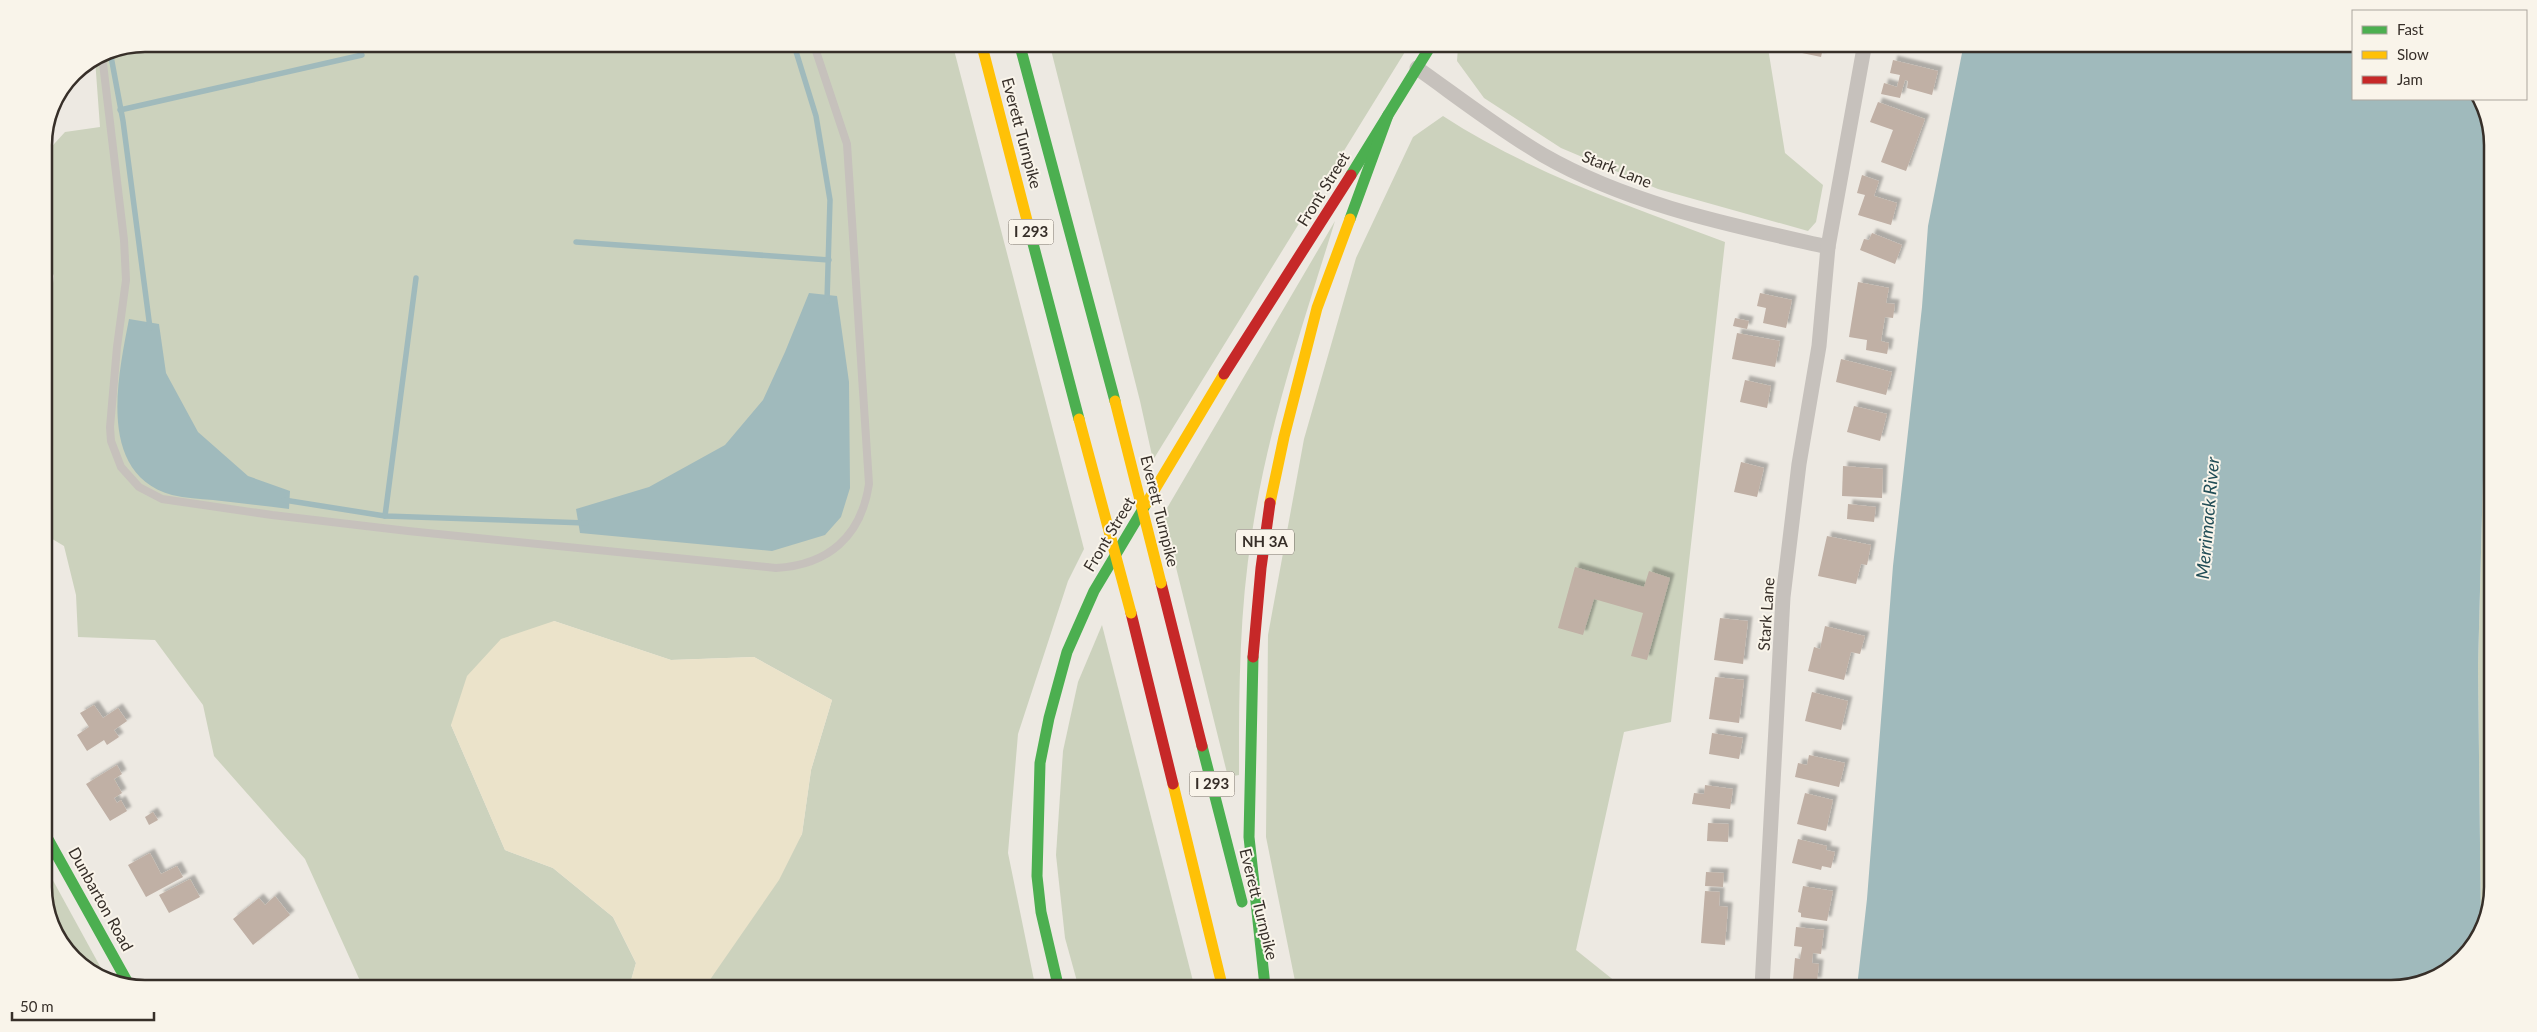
<svg xmlns="http://www.w3.org/2000/svg" width="2537" height="1032" font-family="Lato,sans-serif">
<style>
.green{fill:#ccd2bd}
.sand{fill:#ebe3ca}
.water{fill:#a0babc}
.lines{fill:none;stroke-linecap:round;stroke-linejoin:round}
.stream{stroke:#a0babc;stroke-width:5.5}
.building{fill:#c0b0a5;filter:url(#shadow)}
.lane{stroke:#c6c1bc;stroke-width:8}
.street{stroke:#c6c1bc;stroke-width:15}
.fast{stroke:#4caf50;stroke-width:11}
.slow{stroke:#ffc107;stroke-width:11}
.jam{stroke:#c62828;stroke-width:11}
.slow-bridge{stroke:#ffc107;stroke-width:11}
.labels{text-anchor:middle;stroke-width:4;stroke-linejoin:round;paint-order:stroke}
.shield{fill:#f9f4ea;stroke:#716a63;stroke-width:1}
.shield-label{font-size:15px;font-weight:bold;fill:#372f29}
.street-label{font-size:16px;fill:#372f29;stroke:#f9f4ea}
.water-label{font-size:18px;font-style:italic;fill:#214d56;stroke:#f9f4ea}
.rim{fill:none;stroke:#372f29;stroke-width:2.5}
</style>
<defs>
<filter id="shadow"><feDropShadow dx="4.5" dy="-4.5" stdDeviation="1" flood-color="#0004"/></filter>
</defs>
<rect width="100%" height="100%" fill="#ede9e2"/>
<g class="green">
<path d="M 145,44 L 953,46 L 1084,549 L 1068,581 L 1018,734 L 1008,853 L 1035,985 L 707,984 L 802,834 L 811,770 L 832,700 L 754,657 L 671,660 L 554,621 L 451,725 L 505,850 L 553,868 L 613,917 L 636,963 L 630,984 L 361,983 L 305,859 L 214,756 L 203,705 L 155,640 L 78,637 L 76,595 L 64,546 L 44,534 L 44,348 L 54,276 L 44,254 L 44,155 L 65,132 L 100,127 L 95,59 L 107,51 Z"/>
<path d="M 1050,46 L 1408,47 L 1153,460 L 1140,401 Z"/>
<path d="M 1458,47 L 1768,48 L 1785,153 L 1823,185 L 1816,222 L 1808,231 L 1658,189 L 1561,148 L 1484,98 L 1457,61 Z"/>
<path d="M 1443,116 C 1530,173 1628,205 1725,242 L 1671,722 L 1624,732 L 1576,950 L 1621,986 L 1296,986 L 1266,837 L 1268,635 L 1304,439 L 1356,258 L 1413,137 Z"/>
<path d="M 2492,136 L 2488,920 L 2481,930 L 2478,667 Z"/>
<path d="M 1335,221 C 1303,324 1268,426 1252,533 C 1239,613 1239,694 1239,775 L 1228,777 L 1163,515 Z"/>
<path d="M 1102,625 L 1194,985 L 1078,985 L 1065,938 L 1056,855 L 1063,751 L 1078,682 Z"/>
<path d="M 44,864 L 107,979 L 65,949 L 44,894 Z"/>
</g>
<path class="sand" d="M 554,621 L 671,660 L 754,657 L 832,700 L 811,770 L 802,834 L 779,880 L 707,984 L 630,984 L 636,963 L 613,917 L 553,868 L 505,850 L 451,725 L 467,676 L 501,639 Z"/>
<g class="water">
<path d="M 1963,48 L 2353,49 L 2353,99 L 2478,99 L 2492,136 L 2478,667 L 2481,930 L 2453,967 L 2392,988 L 1857,987 L 1867,899 L 1893,566 L 1922,307 L 1928,226 Z"/>
<path d="M 809,293 L 837,296 L 849,382 L 850,488 L 841,517 L 825,535 L 772,551 L 580,533 L 576,509 L 649,487 L 725,445 L 763,400 L 785,352 Z"/>
<path d="M 129,319 L 159,324 L 166,373 L 198,432 L 248,476 L 290,491 L 289,509 C 264,506 239,503 213,500 C 200,499 185,498 172,495 C 96,473 118,377 129,319 Z"/>
</g>
<g class="lines">
<g class="stream">
<path d="M 794,45 L 816,116 L 830,200 L 827,301"/>
<path d="M 110,51 L 123,121 L 150,328"/>
<path d="M 120,110 L 362,55"/>
<path d="M 576,242 L 829,260"/>
<path d="M 284,500 L 385,516 L 586,523"/>
<path d="M 385,516 L 416,278"/>
</g>
</g>
<g class="building">
<path d="M 1803,48 L 1823,48 L 1821,57 L 1802,53 Z"/>
<path d="M 1893,60 L 1938,71 L 1932,95 L 1907,88 L 1908,81 L 1905,80 L 1900,98 L 1881,94 L 1884,83 L 1897,87 L 1900,75 L 1890,73 Z"/>
<path d="M 1878,102 L 1925,119 L 1906,171 L 1881,162 L 1893,130 L 1870,122 Z"/>
<path d="M 1862,175 L 1879,181 L 1874,196 L 1897,203 L 1891,225 L 1858,215 L 1865,195 L 1857,193 Z"/>
<path d="M 1872,233 L 1902,245 L 1895,264 L 1860,250 L 1864,239 L 1869,240 Z"/>
<path d="M 1858,282 L 1889,288 L 1886,303 L 1895,304 L 1893,318 L 1885,317 L 1881,341 L 1889,343 L 1887,354 L 1866,350 L 1867,340 L 1849,337 Z"/>
<path d="M 1760,293 L 1792,300 L 1786,328 L 1763,323 L 1766,308 L 1757,306 Z"/>
<path d="M 1735,318 L 1749,321 L 1747,329 L 1733,326 Z"/>
<path d="M 1737,333 L 1780,341 L 1775,367 L 1732,359 Z"/>
<path d="M 1841,359 L 1892,372 L 1886,395 L 1836,382 Z"/>
<path d="M 1745,380 L 1771,386 L 1767,408 L 1740,402 Z"/>
<path d="M 1854,406 L 1887,414 L 1880,441 L 1847,432 Z"/>
<path d="M 1741,462 L 1764,468 L 1757,497 L 1734,492 Z"/>
<path d="M 1843,466 L 1883,469 L 1882,498 L 1842,496 Z"/>
<path d="M 1848,504 L 1876,507 L 1874,522 L 1847,519 Z"/>
<path d="M 1827,536 L 1871,545 L 1867,565 L 1861,564 L 1856,584 L 1818,576 Z"/>
<path d="M 1575,567 L 1644,587 L 1649,571 L 1670,578 L 1647,660 L 1631,656 L 1643,613 L 1594,599 L 1583,635 L 1558,628 Z"/>
<path d="M 1720,618 L 1748,621 L 1743,664 L 1714,660 Z"/>
<path d="M 1825,626 L 1865,636 L 1860,654 L 1851,652 L 1844,680 L 1808,671 L 1814,647 L 1820,649 Z"/>
<path d="M 1715,677 L 1744,680 L 1739,723 L 1709,719 Z"/>
<path d="M 1812,692 L 1848,701 L 1841,730 L 1805,721 Z"/>
<path d="M 94,705 L 103,718 L 118,708 L 127,721 L 114,730 L 119,737 L 107,745 L 104,740 L 87,751 L 77,735 L 89,727 L 80,713 Z"/>
<path d="M 1712,733 L 1743,738 L 1739,759 L 1709,754 Z"/>
<path d="M 1809,755 L 1845,763 L 1839,787 L 1795,777 L 1798,763 L 1807,765 Z"/>
<path d="M 117,765 L 122,774 L 114,779 L 122,793 L 114,798 L 117,803 L 121,800 L 127,811 L 110,821 L 86,784 Z"/>
<path d="M 1705,785 L 1733,789 L 1730,809 L 1692,804 L 1694,793 L 1704,794 Z"/>
<path d="M 1805,793 L 1833,800 L 1826,831 L 1797,824 Z"/>
<path d="M 153,812 L 158,820 L 149,825 L 145,817 Z"/>
<path d="M 1708,823 L 1729,824 L 1728,842 L 1707,841 Z"/>
<path d="M 1798,839 L 1827,846 L 1826,850 L 1835,852 L 1831,868 L 1822,866 L 1821,870 L 1792,863 Z"/>
<path d="M 150,853 L 161,874 L 177,866 L 183,877 L 146,897 L 128,865 Z"/>
<path d="M 1706,872 L 1724,873 L 1723,887 L 1705,886 Z"/>
<path d="M 190,879 L 200,897 L 169,913 L 159,895 Z"/>
<path d="M 1803,886 L 1833,891 L 1827,921 L 1801,917 L 1801,913 L 1798,912 Z"/>
<path d="M 1705,891 L 1720,892 L 1719,906 L 1728,907 L 1725,945 L 1701,943 Z"/>
<path d="M 275,896 L 290,915 L 253,945 L 233,919 L 259,898 L 265,905 Z"/>
<path d="M 1796,927 L 1824,930 L 1821,954 L 1813,953 L 1812,963 L 1819,964 L 1817,982 L 1793,980 L 1795,958 L 1800,959 L 1802,947 L 1794,946 Z"/>
</g>
<g class="lines">
<path class="lane" d="M 102,55 L 124,240 L 126,280 L 117,347 L 110,427 L 111,441 L 121,467 L 139,487 L 162,499 L 272,515 L 408,531 L 776,568 C 828,565 861,537 869,484 L 847,144 L 814,45"/>
<g class="street">
<path d="M 1417,68 C 1458,97 1499,129 1543,155 C 1630,205 1731,225 1828,247"/>
<path d="M 1762,987 L 1783,597 L 1799,464 L 1819,346 L 1828,247 L 1864,48"/>
</g>
<g class="fast">
<path d="M 1020,46 L 1115,401"/>
<path d="M 1351,175 L 1430,47"/>
<path d="M 1350,219 L 1388,115"/>
<path d="M 1030,232 L 1079,419"/>
<path d="M 1253,657 L 1249,837 L 1265,986"/>
<path d="M 1202,746 L 1242,902"/>
<path d="M 44,832 L 128,983"/>
<path d="M 1058,985 L 1041,912 L 1037,876 L 1040,763 L 1049,718 L 1067,652 L 1094,591 L 1146,504"/>
</g>
<g class="slow">
<path d="M 982,46 L 1030,232"/>
<path d="M 1270,503 L 1284,437 L 1317,308 L 1350,219"/>
<path d="M 1146,504 L 1224,374"/>
<path d="M 1173,784 L 1222,985"/>
</g>
<g class="jam">
<path d="M 1224,374 L 1351,175"/>
<path d="M 1161,583 L 1202,746"/>
<path d="M 1131,613 L 1173,784"/>
<path d="M 1253,657 L 1261,568 L 1270,503"/>
</g>
<g class="slow-bridge">
<path d="M 1115,401 L 1161,583"/>
<path d="M 1079,419 L 1131,613"/>
</g>
</g>
<g class="labels">
<g class="shield">
<rect x="1008.5" y="219.5" width="45" height="25" rx="4"/>
<rect x="1236" y="529.5" width="58" height="25" rx="4"/>
<rect x="1189.5" y="771.5" width="45" height="25" rx="4"/>
</g>
<g class="shield-label">
<text x="1031" y="237">I 293</text>
<text x="1265" y="547">NH 3A</text>
<text x="1212" y="789">I 293</text>
</g>
<g class="street-label">
<text transform="translate(1022 133) rotate(75)" y="6">Everett Turnpike</text>
<text transform="translate(1617 169) rotate(22)" y="6">Stark Lane</text>
<text transform="translate(1323 189) rotate(-58)" y="6">Front Street</text>
<text transform="translate(1160 511) rotate(76)" y="6">Everett Turnpike</text>
<text transform="translate(1109 534) rotate(-59)" y="6">Front Street</text>
<text transform="translate(1766 614) rotate(-86)" y="6">Stark Lane</text>
<text transform="translate(101 899) rotate(61)" y="6">Dunbarton Road</text>
<text transform="translate(1259 904) rotate(76)" y="6">Everett Turnpike</text>
</g>
<g class="water-label">
<text transform="translate(2208 518) rotate(-85)" y="6">Merrimack River</text>
</g>
</g>
<path d="M0 0H2537V1032H0ZM145 52H2391A93 93 0 0 1 2484 145V887A93 93 0 0 1 2391 980H145A93 93 0 0 1 52 887V145A93 93 0 0 1 145 52Z" fill="#f9f4ea" fill-rule="evenodd"/>
<path class="rim" d="M145 52H2391A93 93 0 0 1 2484 145V887A93 93 0 0 1 2391 980H145A93 93 0 0 1 52 887V145A93 93 0 0 1 145 52Z"/>
<rect x="2352" y="10" width="175" height="90" fill="#f9f4ea" stroke="#aba59d"/>
<rect x="2362" y="26" width="25" height="8" fill="#4caf50" stroke="#aba59d"/>
<text x="2397" y="35" font-size="15" fill="#372f29">Fast</text>
<rect x="2362" y="51" width="25" height="8" fill="#ffc107" stroke="#aba59d"/>
<text x="2397" y="60" font-size="15" fill="#372f29">Slow</text>
<rect x="2362" y="76" width="25" height="8" fill="#c62828" stroke="#aba59d"/>
<text x="2397" y="85" font-size="15" fill="#372f29">Jam</text>
<path d="M12 1012v8h142v-8" fill="none" stroke="#372f29" stroke-width="2.5"/>
<text x="20" y="1012" font-size="15" fill="#372f29" stroke="#f9f4ea" stroke-width="4" paint-order="stroke">50 m</text>
</svg>
